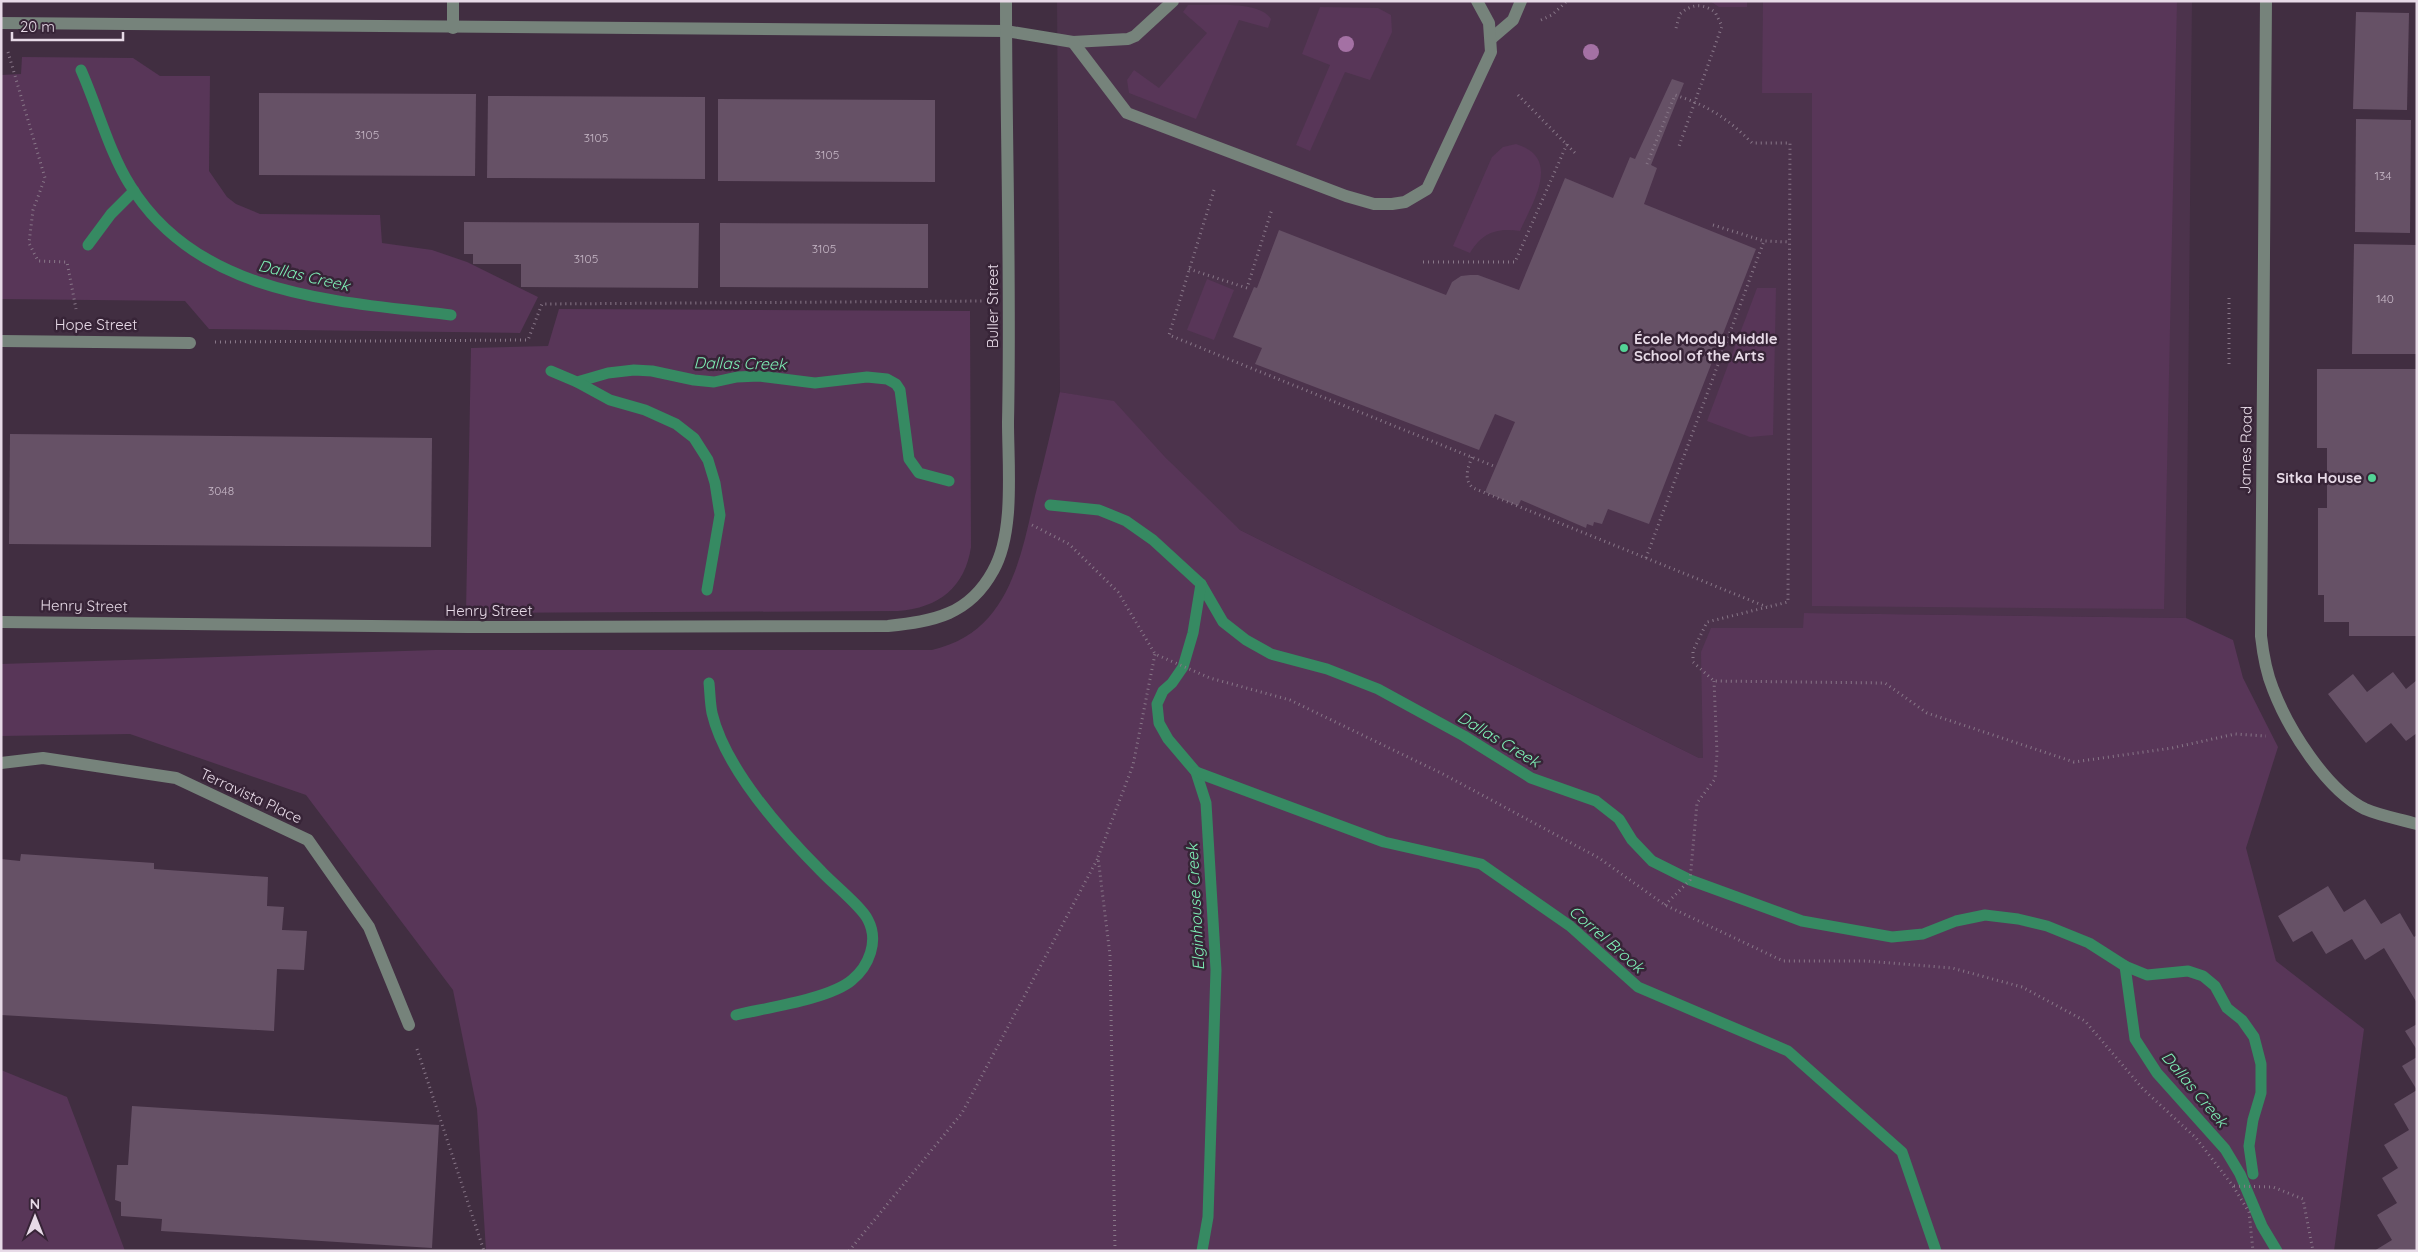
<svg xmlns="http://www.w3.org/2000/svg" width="2418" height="1252" font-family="Quicksand,sans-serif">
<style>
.built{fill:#4c334c}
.green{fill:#583658}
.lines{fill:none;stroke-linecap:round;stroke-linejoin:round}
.stream{stroke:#368a62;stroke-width:11}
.building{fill:#665166}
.path{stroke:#878;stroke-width:3;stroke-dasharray:1 4;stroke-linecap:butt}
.minor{stroke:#76837b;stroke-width:12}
.tree{fill:#a471a4}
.poi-dot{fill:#53d396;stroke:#372437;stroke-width:2}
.labels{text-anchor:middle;stroke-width:5;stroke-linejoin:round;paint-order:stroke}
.number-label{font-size:12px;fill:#c7b8c7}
.street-label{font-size:15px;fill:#e7dae7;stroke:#372437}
.poi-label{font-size:15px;font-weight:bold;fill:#e7dae7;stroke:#372437;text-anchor:start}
.water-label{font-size:16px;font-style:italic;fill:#7ef0b6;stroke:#372437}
</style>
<rect width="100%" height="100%" fill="#412e41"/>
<path class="built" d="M 1057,1 L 2192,1 L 2186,618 L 1804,613 L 1804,628 L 1712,628 L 1703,758 L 1699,758 L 1240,530 L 1215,511 L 1114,402 L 1060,392 Z"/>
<g class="green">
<path d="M 1710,1 L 1747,1 L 1747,7 L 1719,7 Z"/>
<path d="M 1763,1 L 2177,1 L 2164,609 L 1812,606 L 1812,93 L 1762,93 Z"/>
<path d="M 1188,5 C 1211,6 1259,0 1271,19 L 1268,28 L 1239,20 L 1196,119 L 1129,93 L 1127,80 L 1134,70 L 1159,88 L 1207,33 L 1183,12 Z"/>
<path d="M 1320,7 L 1378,8 L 1391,15 L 1392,32 L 1370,80 L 1345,72 L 1310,151 L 1296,145 L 1330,65 L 1302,54 Z"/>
<path d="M 22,57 L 133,58 L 160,76 L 210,76 L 209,171 L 227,197 L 236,204 L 260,214 L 380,215 L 382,243 L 432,250 L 467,262 L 538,297 L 520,333 L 209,329 L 185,301 L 1,299 L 1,75 L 21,74 Z"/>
<path d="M 1516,144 C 1562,158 1533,201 1520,231 C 1497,228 1483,232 1470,253 L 1453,246 L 1492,157 L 1503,147 Z"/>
<path d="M 1207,279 L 1234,290 L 1214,340 L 1187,330 Z"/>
<path d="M 1757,288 L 1776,288 L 1773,435 L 1750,437 L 1707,421 Z"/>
<path d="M 559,309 L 970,311 L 971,547 C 965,587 939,608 898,611 L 466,613 L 471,348 L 548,346 Z"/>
<path d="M 1060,392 L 1114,401 L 1166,458 L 1240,530 L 1699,758 L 1703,758 L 1701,652 L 1711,628 L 1803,628 L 1804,613 L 2186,618 L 2233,640 L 2243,678 L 2278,747 L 2246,848 L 2276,961 L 2364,1029 L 2334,1251 L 486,1251 L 477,1109 L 453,990 L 306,795 L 130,734 L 1,736 L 1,664 L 435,650 L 932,650 C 1008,633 1020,561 1035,496 C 1044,461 1052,427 1060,392 Z"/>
<path d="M 1,1070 L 67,1097 L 125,1251 L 1,1251 Z"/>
</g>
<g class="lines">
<g class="stream">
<path d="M 81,70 C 97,106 110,154 130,185 C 198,296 335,301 451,315"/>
<path d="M 88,245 L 111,214 L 134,191"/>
<path d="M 551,371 L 577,382 L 608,373 L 634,370 L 652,371 L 694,380 L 714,382 L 737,377 L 759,376 L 815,383 L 867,377 L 887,379 L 896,384 L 900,390 L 909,459 L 919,473 L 949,481"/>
<path d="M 577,382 L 610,400 L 645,410 L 676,424 L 694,438 L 708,460 L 715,483 L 720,515 L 707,590"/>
<path d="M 1050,505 L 1099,510 L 1126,521 L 1153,540 L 1201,584 L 1223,622 L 1246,640 L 1271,654 L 1327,669 L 1378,689 L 1464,736 L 1531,778 L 1596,801 L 1619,819 L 1632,840 L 1652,861 L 1690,880 L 1802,921 L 1892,937 L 1923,934 L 1956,921 L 1985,915 L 2018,919 L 2047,926 L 2089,943 L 2125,966 L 2147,975 L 2188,971 L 2203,976 L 2215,986 L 2227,1008 L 2242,1020 L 2254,1037 L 2261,1064 L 2261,1093 L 2253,1120 L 2249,1146 L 2253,1174"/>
<path d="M 1201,584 L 1193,633 L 1183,667 L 1172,683 L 1163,691 L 1157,704 L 1159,723 L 1168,739 L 1196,772 L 1206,803 L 1216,970 L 1208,1217 L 1202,1251"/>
<path d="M 709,683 C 710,692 710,703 712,713 C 725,768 782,832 821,871 C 832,883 862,907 868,920 C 879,941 869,966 852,980 C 830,999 765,1008 736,1015"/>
<path d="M 1196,772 L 1384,842 L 1481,864 L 1570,926 L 1638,987 L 1788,1051 L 1902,1152 L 1936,1251"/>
<path d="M 2125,966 L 2135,1039 L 2157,1073 L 2225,1149 L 2240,1174 L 2262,1226 L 2277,1251"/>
</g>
</g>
<g class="building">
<path d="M 2356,12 L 2409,13 L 2407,110 L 2353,109 Z"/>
<path d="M 1672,79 L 1684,83 L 1651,165 L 1657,168 L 1644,204 L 1756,249 L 1649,524 L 1608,509 L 1602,524 L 1594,522 L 1593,526 L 1587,524 L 1586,528 L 1521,500 L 1518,506 L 1485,492 L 1515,422 L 1495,414 L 1479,450 L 1255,364 L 1262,348 L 1233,337 L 1254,287 L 1257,288 L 1279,230 L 1446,295 L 1452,282 L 1461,276 L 1470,275 L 1478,275 L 1519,290 L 1565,178 L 1613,198 L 1630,157 L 1635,159 Z"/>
<path d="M 259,93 L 476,94 L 475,176 L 259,175 Z"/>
<path d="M 488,96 L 705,97 L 705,179 L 487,178 Z"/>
<path d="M 718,99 L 935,100 L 935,182 L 718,181 Z"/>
<path d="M 2356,119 L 2411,120 L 2410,233 L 2355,232 Z"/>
<path d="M 464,222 L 699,223 L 698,288 L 521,287 L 521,264 L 473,264 L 473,254 L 464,254 Z"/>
<path d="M 720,223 L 928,224 L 928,288 L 720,287 Z"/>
<path d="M 2354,244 L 2417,245 L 2417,354 L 2352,354 Z"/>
<path d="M 2317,369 L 2417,369 L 2417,636 L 2349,636 L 2349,622 L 2324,622 L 2324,595 L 2318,595 L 2318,508 L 2327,508 L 2327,448 L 2317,448 Z"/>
<path d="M 10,434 L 432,438 L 431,547 L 9,544 Z"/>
<path d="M 2393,672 L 2406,689 L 2417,680 L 2417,733 L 2406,741 L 2391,723 L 2366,743 L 2328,694 L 2353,674 L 2367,692 Z"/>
<path d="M 21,854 L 154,863 L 154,869 L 268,877 L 267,906 L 284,907 L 282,930 L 307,931 L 304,970 L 277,969 L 274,1031 L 1,1015 L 1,859 L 20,861 Z"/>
<path d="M 2328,886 L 2344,912 L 2365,899 L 2381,924 L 2400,913 L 2414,937 L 2417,935 L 2417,1003 L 2384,948 L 2365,960 L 2352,939 L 2326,954 L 2312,931 L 2293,942 L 2278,916 Z"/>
<path d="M 2417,1024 L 2417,1050 L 2405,1031 Z"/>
<path d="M 2417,1057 L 2417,1251 L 2374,1251 L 2392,1240 L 2377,1215 L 2397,1203 L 2382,1178 L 2398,1168 L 2384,1145 L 2409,1130 L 2394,1104 L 2417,1090 L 2402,1066 Z"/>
<path d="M 132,1106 L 439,1125 L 432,1248 L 161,1231 L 162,1219 L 121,1216 L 121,1202 L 115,1200 L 117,1165 L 128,1165 Z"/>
</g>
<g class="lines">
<g class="path">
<path d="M 1541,20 L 1552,15 L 1567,1"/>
<path d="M 1676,28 L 1680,14 C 1691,4 1702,3 1715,12 L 1722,26 L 1678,149"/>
<path d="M 8,52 L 45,178 L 33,210 L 29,243 L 38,261 L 67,262 L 76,309"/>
<path d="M 1518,95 L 1576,154"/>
<path d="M 1647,164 L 1675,95 C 1709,106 1727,118 1752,143 L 1790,143 L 1788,602 L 1707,622 L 1693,651 L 1693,662 L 1714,681 L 1885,683 L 1927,713 L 2074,762 L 2172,748 L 2235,734 L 2266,736"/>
<path d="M 1214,190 L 1169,335 L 1496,467"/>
<path d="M 1713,225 L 1764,241 L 1790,242"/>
<path d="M 1423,262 L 1515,262 L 1567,144"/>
<path d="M 1189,269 L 1247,288 L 1272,209"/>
<path d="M 215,342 L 528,340 L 542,304 L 984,301"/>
<path d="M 2229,364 L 2229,294"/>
<path d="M 1472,457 C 1468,468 1463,479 1473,488 L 1767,607"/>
<path d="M 1032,525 L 1069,544 L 1118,592 L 1155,654 L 1210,678 L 1290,700 L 1443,774 L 1599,858 L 1665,905 L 1783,961 L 1866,961 L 1952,968 L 2022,987 L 2085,1021 L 2143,1089 L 2196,1138 L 2233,1186 L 2249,1212 L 2253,1251"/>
<path d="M 1646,558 L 1764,241"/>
<path d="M 1665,905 L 1690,880 L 1697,803 L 1715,779 L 1717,753 L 1714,681"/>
<path d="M 417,1049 L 484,1251"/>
<path d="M 2234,1186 L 2273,1187 L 2303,1199 L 2313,1251"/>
<path d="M 849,1251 L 962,1113 L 1098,858"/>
<path d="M 1115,1251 L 1110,955 L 1098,857 L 1133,765 L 1155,654"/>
</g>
<g class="minor">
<path d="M 2266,1 L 2261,636 C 2263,654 2266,672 2273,689 C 2288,728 2326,790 2365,809 C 2381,816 2400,819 2417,824"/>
<path d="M 1,23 L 1006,31 L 1073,42 L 1128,39 L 1135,36 L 1173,1"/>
<path d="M 453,28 L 453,1"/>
<path d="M 1492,38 L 1513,20 L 1521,1"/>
<path d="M 1073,42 L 1127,113 L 1346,196 L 1374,204 L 1392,204 L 1405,202 L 1427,189 L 1491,52 L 1489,23 L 1477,1"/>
<path d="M 1,341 L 190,343"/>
<path d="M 1,622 L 467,627 L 888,626 C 934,621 969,615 993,571 C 1015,533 1008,466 1008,422 C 1011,282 1006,141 1006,1"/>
<path d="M 1,763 L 43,758 L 176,778 L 308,840 L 369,927 L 409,1025"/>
</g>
</g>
<g class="tree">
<circle cx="1346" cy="44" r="8"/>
<circle cx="1591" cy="52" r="8"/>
</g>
<g class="poi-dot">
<circle cx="1624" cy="348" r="5"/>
<circle cx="2372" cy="478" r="5"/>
</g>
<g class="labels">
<g class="number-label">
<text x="367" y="139">3105</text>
<text x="596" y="142">3105</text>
<text x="827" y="159">3105</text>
<text x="2383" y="180">134</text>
<text x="824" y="253">3105</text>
<text x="586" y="263">3105</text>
<text x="2385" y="303">140</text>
<text x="221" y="495">3048</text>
</g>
<g class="street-label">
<text transform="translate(993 306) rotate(-90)" y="5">Buller Street</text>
<text x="96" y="330">Hope Street</text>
<text transform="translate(2246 450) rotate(-89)" y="5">James Road</text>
<text transform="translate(84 606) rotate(1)" y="5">Henry Street</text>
<text x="489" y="616">Henry Street</text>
<text transform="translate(251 796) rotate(25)" y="5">Terravista Place</text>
</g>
<g class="poi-label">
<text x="1634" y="344">École Moody Middle<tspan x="1634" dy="17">School of the Arts</tspan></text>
<text x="2362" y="483" text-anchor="end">Sitka House</text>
</g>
<g class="water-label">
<text transform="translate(304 275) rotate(13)" y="6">Dallas Creek</text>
<text transform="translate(740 363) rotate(1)" y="6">Dallas Creek</text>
<text transform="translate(1499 739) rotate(31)" y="6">Dallas Creek</text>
<text transform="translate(1195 907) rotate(-93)" y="6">Elginhouse Creek</text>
<text transform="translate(1607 939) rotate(41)" y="6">Correl Brook</text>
<text transform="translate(2195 1089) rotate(50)" y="6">Dallas Creek</text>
</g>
</g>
<rect width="2418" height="1252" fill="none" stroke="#e7dae7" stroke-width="5"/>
<g transform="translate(35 1217)" stroke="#372437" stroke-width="4" paint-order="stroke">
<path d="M0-4L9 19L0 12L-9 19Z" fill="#e7dae7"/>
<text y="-8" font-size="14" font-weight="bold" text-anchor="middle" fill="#e7dae7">N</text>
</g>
<path d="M12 32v8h111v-8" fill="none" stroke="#e7dae7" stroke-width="2.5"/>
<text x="20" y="32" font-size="15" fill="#e7dae7" stroke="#372437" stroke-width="4" paint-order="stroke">20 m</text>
</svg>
